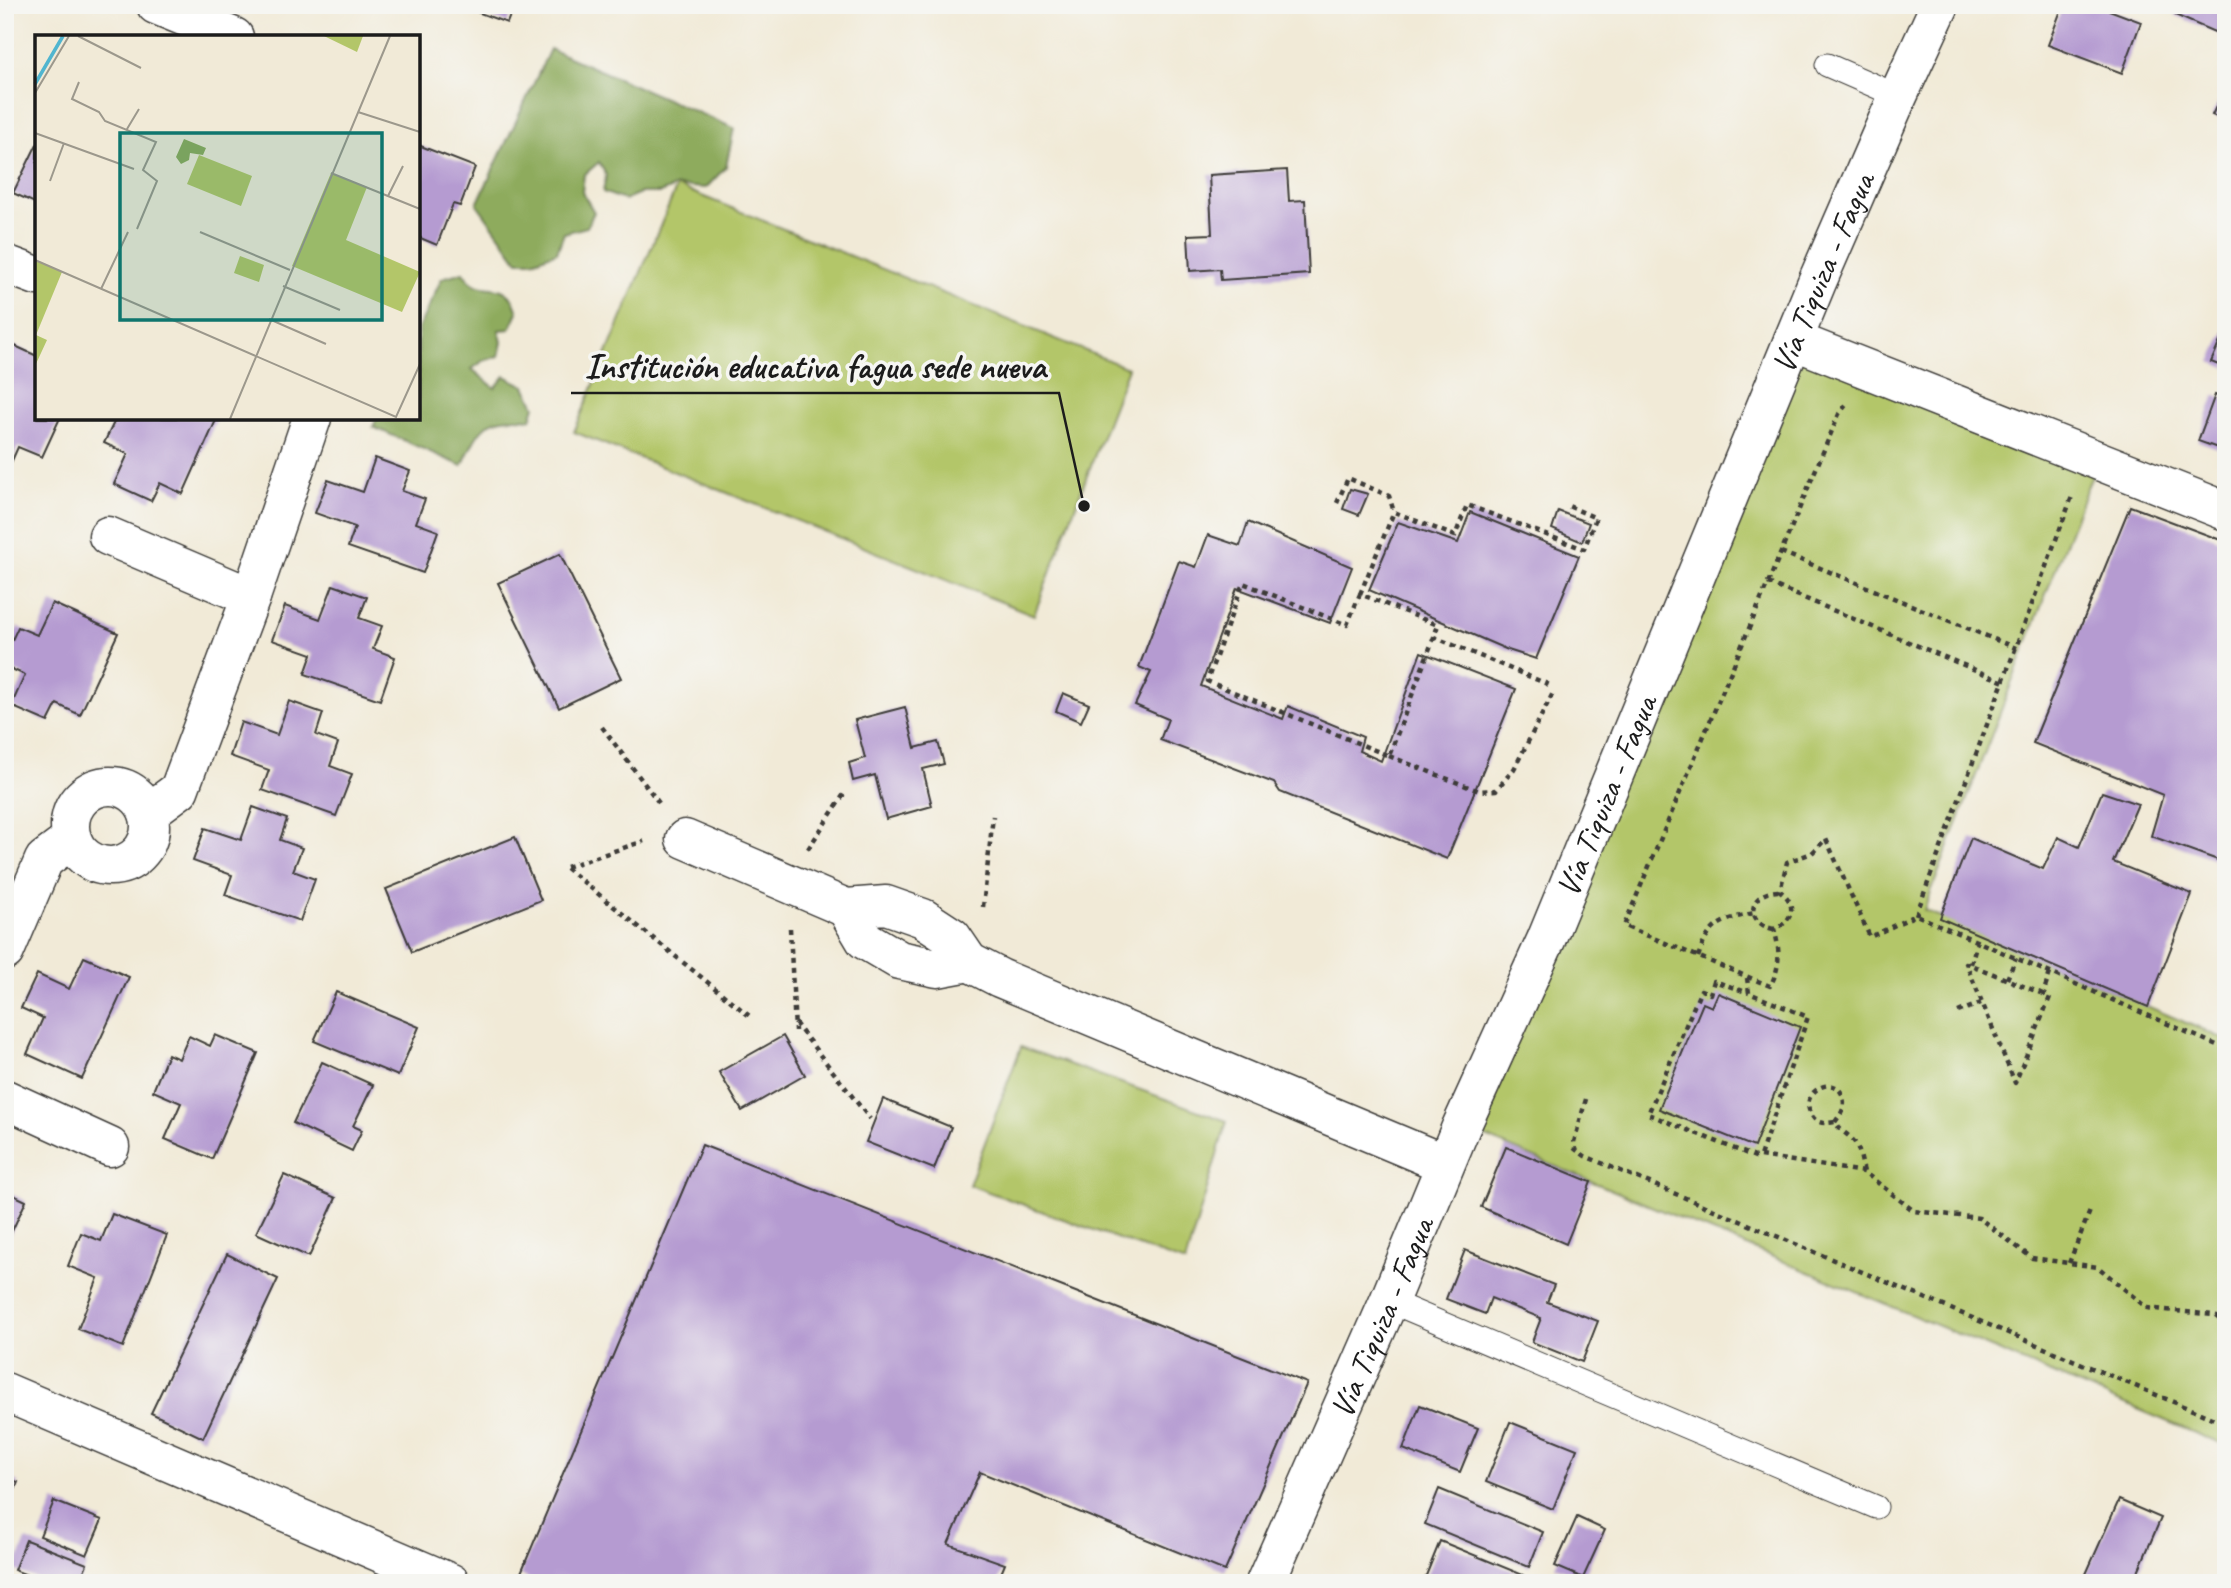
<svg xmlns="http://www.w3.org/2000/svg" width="2231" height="1588" font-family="Caveat,sans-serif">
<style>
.green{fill:#b3c669;stroke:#687142;stroke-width:2}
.forest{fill:#8eab5d;stroke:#55643c;stroke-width:2}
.building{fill:#b59bd1}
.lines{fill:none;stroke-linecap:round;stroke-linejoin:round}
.lane-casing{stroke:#3c3b38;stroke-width:25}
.street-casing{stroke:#3c3b38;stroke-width:41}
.secondary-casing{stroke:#3c3b38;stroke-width:41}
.path{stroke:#3c3b38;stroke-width:4.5;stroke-dasharray:5 5;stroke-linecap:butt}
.lane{stroke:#fff;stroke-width:23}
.street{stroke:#fff;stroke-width:38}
.secondary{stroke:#fff;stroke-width:38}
.labels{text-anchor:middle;stroke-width:7;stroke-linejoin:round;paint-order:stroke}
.street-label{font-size:33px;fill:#1c1c1c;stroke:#f6f6f2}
.inset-river{fill:none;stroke:#50b5cf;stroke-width:3.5}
.inset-road{fill:none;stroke:#9c988c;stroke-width:2}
.view{fill:#0f766e;fill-opacity:0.15;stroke:#0f766e;stroke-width:3.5}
.inset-edge{fill:none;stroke:#1c1c1c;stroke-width:3.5}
.leader{fill:none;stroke:#1c1c1c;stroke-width:2.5}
.callout-dot{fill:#1c1c1c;stroke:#f6f6f2;stroke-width:2.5}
.callout-label{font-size:35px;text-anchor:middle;font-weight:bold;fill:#1c1c1c;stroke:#f6f6f2;stroke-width:7;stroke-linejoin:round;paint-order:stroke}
</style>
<rect width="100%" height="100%" fill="#f6f6f2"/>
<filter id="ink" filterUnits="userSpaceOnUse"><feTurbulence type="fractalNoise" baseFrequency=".0143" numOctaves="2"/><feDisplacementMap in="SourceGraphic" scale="14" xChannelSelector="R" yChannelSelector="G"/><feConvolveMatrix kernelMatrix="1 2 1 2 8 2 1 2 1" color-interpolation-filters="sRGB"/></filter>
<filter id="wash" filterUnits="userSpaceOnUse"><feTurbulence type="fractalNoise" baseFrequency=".00686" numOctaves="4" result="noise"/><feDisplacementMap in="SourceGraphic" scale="28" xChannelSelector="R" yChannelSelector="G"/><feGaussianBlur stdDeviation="1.57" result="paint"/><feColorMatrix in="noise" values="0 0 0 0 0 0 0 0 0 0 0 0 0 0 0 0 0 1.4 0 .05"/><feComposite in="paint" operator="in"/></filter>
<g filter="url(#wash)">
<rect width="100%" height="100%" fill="#f1ead7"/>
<g class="green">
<path d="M 677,186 L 1128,368 L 1034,615 L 574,432 Z"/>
<path d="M 1793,340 L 2098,459 L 1924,910 L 2226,1040 L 2226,1446 L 1461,1127 Z"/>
<path d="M 1021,1047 L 1227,1121 L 1185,1263 L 969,1185 Z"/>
</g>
<g class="forest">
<path d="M 550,49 L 734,128 L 726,167 L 706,188 L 677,186 L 660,193 L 640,193 L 624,200 L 603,192 L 606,175 L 599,162 L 584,175 L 582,192 L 594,212 L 587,227 L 564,233 L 557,252 L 533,261 L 518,261 L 477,204 Z"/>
<path d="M 463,272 C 479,298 495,279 511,297 C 514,300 516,308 518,312 L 510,329 L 499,330 L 502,342 L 499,356 L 483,361 L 472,369 L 495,388 L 505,376 L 525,386 L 535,406 L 531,419 C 484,414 480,428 462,466 L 373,427 L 377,418 L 418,418 L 418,329 L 442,278 Z"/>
</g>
<g id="blocks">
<g class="building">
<path d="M 458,5 L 514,5 L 507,23 Z"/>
<path d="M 2063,5 L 2096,5 L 2141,22 L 2122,73 L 2048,45 Z"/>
<path d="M 2179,5 L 2226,5 L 2226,37 L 2175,15 Z"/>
<path d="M 2226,86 L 2226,121 L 2212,115 Z"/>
<path d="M 37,144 L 37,204 L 13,193 Z"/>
<path d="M 418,145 L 475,167 L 460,206 L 453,204 L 437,245 L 418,237 Z"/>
<path d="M 1287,170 L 1289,201 L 1305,200 L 1309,274 L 1221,280 L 1220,269 L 1190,271 L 1188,235 L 1212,234 L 1209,175 Z"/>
<path d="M 2226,328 L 2226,368 L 2211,362 Z"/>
<path d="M 13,345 L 37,356 L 37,418 L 60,418 L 42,457 L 18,447 L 10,465 L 5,462 L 5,363 Z"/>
<path d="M 2215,395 L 2226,399 L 2226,451 L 2198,441 Z"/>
<path d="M 116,418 L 217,418 L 183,494 L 160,483 L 151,501 L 114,484 L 128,454 L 104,443 Z"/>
<path d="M 375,458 L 410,471 L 402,491 L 425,499 L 416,523 L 438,531 L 423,573 L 348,547 L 355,527 L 315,513 L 328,480 L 363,492 Z"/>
<path d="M 1350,489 L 1368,494 L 1359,515 L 1343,509 Z"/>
<path d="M 2130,506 L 2226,542 L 2226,863 L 2151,836 L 2163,795 L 2033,743 Z"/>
<path d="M 1558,511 L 1589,523 L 1582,542 L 1552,529 Z"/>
<path d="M 1470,512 L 1579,556 L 1536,659 L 1508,650 L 1369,590 L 1398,522 L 1458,543 Z"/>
<path d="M 1248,522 L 1352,567 L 1330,623 L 1237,588 L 1201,686 L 1283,719 L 1288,706 L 1363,737 L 1359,751 L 1381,761 L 1421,652 L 1516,689 L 1447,859 L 1280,792 L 1274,783 L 1160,740 L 1168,719 L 1135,705 L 1151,672 L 1139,667 L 1179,561 L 1196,567 L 1208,535 L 1240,546 Z"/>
<path d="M 560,554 L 621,678 L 559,708 L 498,583 Z"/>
<path d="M 333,585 L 367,597 L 359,618 L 382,626 L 373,649 L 395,657 L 380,700 L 305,674 L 312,654 L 272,640 L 285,606 L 320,619 Z"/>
<path d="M 52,603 L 118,633 L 80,715 L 57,704 L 48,722 L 11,706 L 25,675 L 5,666 L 5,655 L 18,627 L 37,635 Z"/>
<path d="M 1063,693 L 1089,704 L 1081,722 L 1056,711 Z"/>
<path d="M 289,701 L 323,713 L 316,735 L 338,743 L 330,766 L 352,774 L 336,816 L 262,790 L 269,770 L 230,756 L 241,722 L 277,735 Z"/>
<path d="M 905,707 L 915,748 L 938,742 L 944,764 L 923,769 L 932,806 L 886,819 L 875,775 L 853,781 L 849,763 L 865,758 L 855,720 Z"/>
<path d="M 2102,792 L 2138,804 L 2113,862 L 2192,894 L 2148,1007 L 1940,918 L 1971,838 L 2043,869 L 2058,837 L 2079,847 Z"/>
<path d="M 253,807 L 287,819 L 280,840 L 302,848 L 293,871 L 315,879 L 300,921 L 225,895 L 232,875 L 193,861 L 205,828 L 241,840 Z"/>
<path d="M 515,837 L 541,900 L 412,952 L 386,889 Z"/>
<path d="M 84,957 L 129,977 L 82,1079 L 27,1054 L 43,1018 L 21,1008 L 37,974 L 69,989 Z"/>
<path d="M 336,992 L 419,1027 L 398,1076 L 314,1041 Z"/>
<path d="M 1718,993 L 1800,1027 L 1754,1147 L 1659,1109 L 1703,1003 L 1712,1007 Z"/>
<path d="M 215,1035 L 258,1053 L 212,1159 L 165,1139 L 181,1103 L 153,1091 L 168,1054 L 179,1059 L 189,1036 L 210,1046 Z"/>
<path d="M 783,1036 L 805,1075 L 742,1111 L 719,1072 Z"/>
<path d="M 322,1062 L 373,1085 L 353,1126 L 362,1130 L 352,1151 L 293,1123 Z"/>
<path d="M 883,1099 L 951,1127 L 934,1169 L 866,1142 Z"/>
<path d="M 702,1145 L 1307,1383 L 1225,1571 L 980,1472 L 948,1544 L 1005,1564 L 997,1583 L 539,1583 L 520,1575 Z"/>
<path d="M 1506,1147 L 1591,1182 L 1566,1244 L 1481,1207 Z"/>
<path d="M 284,1175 L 336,1198 L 309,1257 L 256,1233 Z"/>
<path d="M 5,1191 L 26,1201 L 5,1246 Z"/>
<path d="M 112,1214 L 167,1235 L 123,1347 L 78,1329 L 98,1278 L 68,1266 L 81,1233 L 101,1241 Z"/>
<path d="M 1465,1250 L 1554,1285 L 1547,1302 L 1598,1321 L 1582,1362 L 1532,1342 L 1541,1318 L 1491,1298 L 1485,1314 L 1446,1299 Z"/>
<path d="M 227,1254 L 278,1279 L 203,1438 L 151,1413 Z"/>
<path d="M 1420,1405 L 1478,1428 L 1460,1472 L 1403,1449 Z"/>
<path d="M 1510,1422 L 1577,1449 L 1553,1509 L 1486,1482 Z"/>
<path d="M 5,1477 L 18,1482 L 5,1514 Z"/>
<path d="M 1439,1489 L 1543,1532 L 1529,1567 L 1425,1524 Z"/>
<path d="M 2119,1500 L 2161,1518 L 2133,1583 L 2082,1583 Z"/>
<path d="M 54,1501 L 102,1520 L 87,1555 L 40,1536 Z"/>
<path d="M 1577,1517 L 1605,1530 L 1583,1578 L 1555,1566 Z"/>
<path d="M 26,1540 L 87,1564 L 79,1583 L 48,1583 L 14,1570 Z"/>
<path d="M 1440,1541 L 1523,1575 L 1520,1583 L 1423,1583 Z"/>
</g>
</g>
</g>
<g filter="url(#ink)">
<use href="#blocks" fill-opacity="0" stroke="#3c3b38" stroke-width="2"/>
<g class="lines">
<defs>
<g id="lane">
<path d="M 1827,65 L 1898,96"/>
<path d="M 1389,1301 L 1876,1507"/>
</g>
<g id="street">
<path d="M 156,5 L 234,37"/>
<path d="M 5,264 L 37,276"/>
<path d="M 1793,340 L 2226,511"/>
<path d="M 108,536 L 251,597"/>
<circle cx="110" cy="826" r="40"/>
<path d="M 148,813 L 179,790 L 251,597 L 312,418"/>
<path d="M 685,839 L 846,908 L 886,905 L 923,918 L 952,937 L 969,962 L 1000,978 L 1445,1164"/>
<path d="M 846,908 L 865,940 L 899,960 L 937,968 L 969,962"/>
<path d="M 5,951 L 44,860 L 72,839"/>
<path d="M 5,1099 L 110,1147"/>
</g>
<g id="secondary">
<path d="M 5,1392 L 451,1583"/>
<path id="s1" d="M 1265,1583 L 1389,1301 L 1461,1127 L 1546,940 L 1817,282 L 1898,96 L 1940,5"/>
</g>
</defs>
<use href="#lane" class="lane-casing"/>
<use href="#street" class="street-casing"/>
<use href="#secondary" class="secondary-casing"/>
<g class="path">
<path d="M 1846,405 L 1839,414 L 1624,926 L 1770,986 C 1781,967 1780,949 1774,929 C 1793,922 1798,904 1780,891 L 1787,862 L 1812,853 L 1826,839 L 1870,937 L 1916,915 L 2226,1049"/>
<path d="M 1337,503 L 1348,478 L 1389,496 L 1394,512"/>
<path d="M 1781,552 L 2016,648"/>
<path d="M 1768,583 L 2004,682"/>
<path d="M 1360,594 L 1394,512 L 1455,536 L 1467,505 L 1584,549 L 1596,518 L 1566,505"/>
<path d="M 1434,637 L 1389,756 L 1207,681 L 1243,583 L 1347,625 L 1360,594 L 1438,625 L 1434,637 L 1552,686"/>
<path d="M 602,727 L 662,807"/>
<path d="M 1389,756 L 1479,791 L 1496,790 L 1514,769 L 1553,693"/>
<path d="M 808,849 L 846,791"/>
<path d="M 566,867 L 644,841"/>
<path d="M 566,868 L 752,1018"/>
<path d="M 983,907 L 993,816"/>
<path d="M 1916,915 L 2073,494"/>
<path d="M 790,928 L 795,1031"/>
<path d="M 1774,929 C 1745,924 1746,891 1780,891"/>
<path d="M 1698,957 C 1709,924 1721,920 1754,913"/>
<path d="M 1971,964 L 1977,942"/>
<path d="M 1747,978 L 1749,993 L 1808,1017 L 1760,1156 L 1755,1157 L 1648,1114 L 1701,990 L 1710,994 L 1714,981 L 1749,993"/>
<path d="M 2007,979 L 2016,958"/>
<path d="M 2043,994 L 1966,963 L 2015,1083 L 2050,997 L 2043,994 L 2050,973"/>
<path d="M 1958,1012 L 1981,1003"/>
<path d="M 795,1023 L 870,1119"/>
<path d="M 1586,1099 L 1574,1142 L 1575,1149 L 1585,1156 L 2226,1424"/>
<path d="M 1835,1122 C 1841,1114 1846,1108 1843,1097 C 1836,1072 1798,1092 1811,1114 C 1816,1124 1824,1124 1835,1122 C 1840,1131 1845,1132 1852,1139 C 1860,1147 1861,1161 1864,1172"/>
<path d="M 1760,1156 L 1864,1172 L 1914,1211 L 1979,1218 L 2032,1258 L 2098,1267 L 2147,1308 L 2214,1315 L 2226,1324"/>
<path d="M 2069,1263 L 2090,1211"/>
</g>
<use href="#lane" class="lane"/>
<use href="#street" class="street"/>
<use href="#secondary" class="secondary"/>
</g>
</g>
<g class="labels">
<g class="street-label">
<text dy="12" stroke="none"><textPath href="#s1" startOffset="1424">Vía Tiquiza - Fagua</textPath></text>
<text dy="12" stroke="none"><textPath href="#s1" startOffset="858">Vía Tiquiza - Fagua</textPath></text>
<text dy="12" stroke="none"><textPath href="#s1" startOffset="290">Vía Tiquiza - Fagua</textPath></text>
</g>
</g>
<g transform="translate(35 35)">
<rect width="385" height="385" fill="#f1ead7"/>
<path d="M 289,1 L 328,1 L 322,17 ZM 164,120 L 217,141 L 206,171 L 152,149 ZM 296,138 L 332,152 L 311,205 L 385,237 L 367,277 L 257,231 ZM 205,221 L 229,230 L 224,247 L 199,238 ZM 0,225 L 27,237 L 1,300 L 12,305 L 0,331 Z" fill="#b3c669"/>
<path d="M 149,104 L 171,113 L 168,120 L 155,118 L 154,125 L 146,129 L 141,122 Z" fill="#8eab5d"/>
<path class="inset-river" d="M 0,49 L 28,1"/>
<path class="inset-road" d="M 43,1 L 106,33M 44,47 L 37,64 L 64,77 L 70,86 L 121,107 L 108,135 L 122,146 L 102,194M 0,58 L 34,1M 323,77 L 385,97M 92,94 L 104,74M 0,98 L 99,134M 296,138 L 385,174M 15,146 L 29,108M 353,161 L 368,131M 165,197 L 255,235M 0,225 L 361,382 L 385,329M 248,251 L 305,275M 66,254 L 93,197M 234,284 L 291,309M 195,384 L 355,1"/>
<path class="view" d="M 85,98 L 347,98 L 347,285 L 85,285 Z"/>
<rect width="385" height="385" class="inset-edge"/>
</g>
<path class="leader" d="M1084 506L1059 393H571"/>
<circle class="callout-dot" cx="1084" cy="506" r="7"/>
<g class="callout-label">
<text x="815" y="378">Institución educativa fagua sede nueva</text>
</g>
<rect width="2231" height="1588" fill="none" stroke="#f6f6f2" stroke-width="28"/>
</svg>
